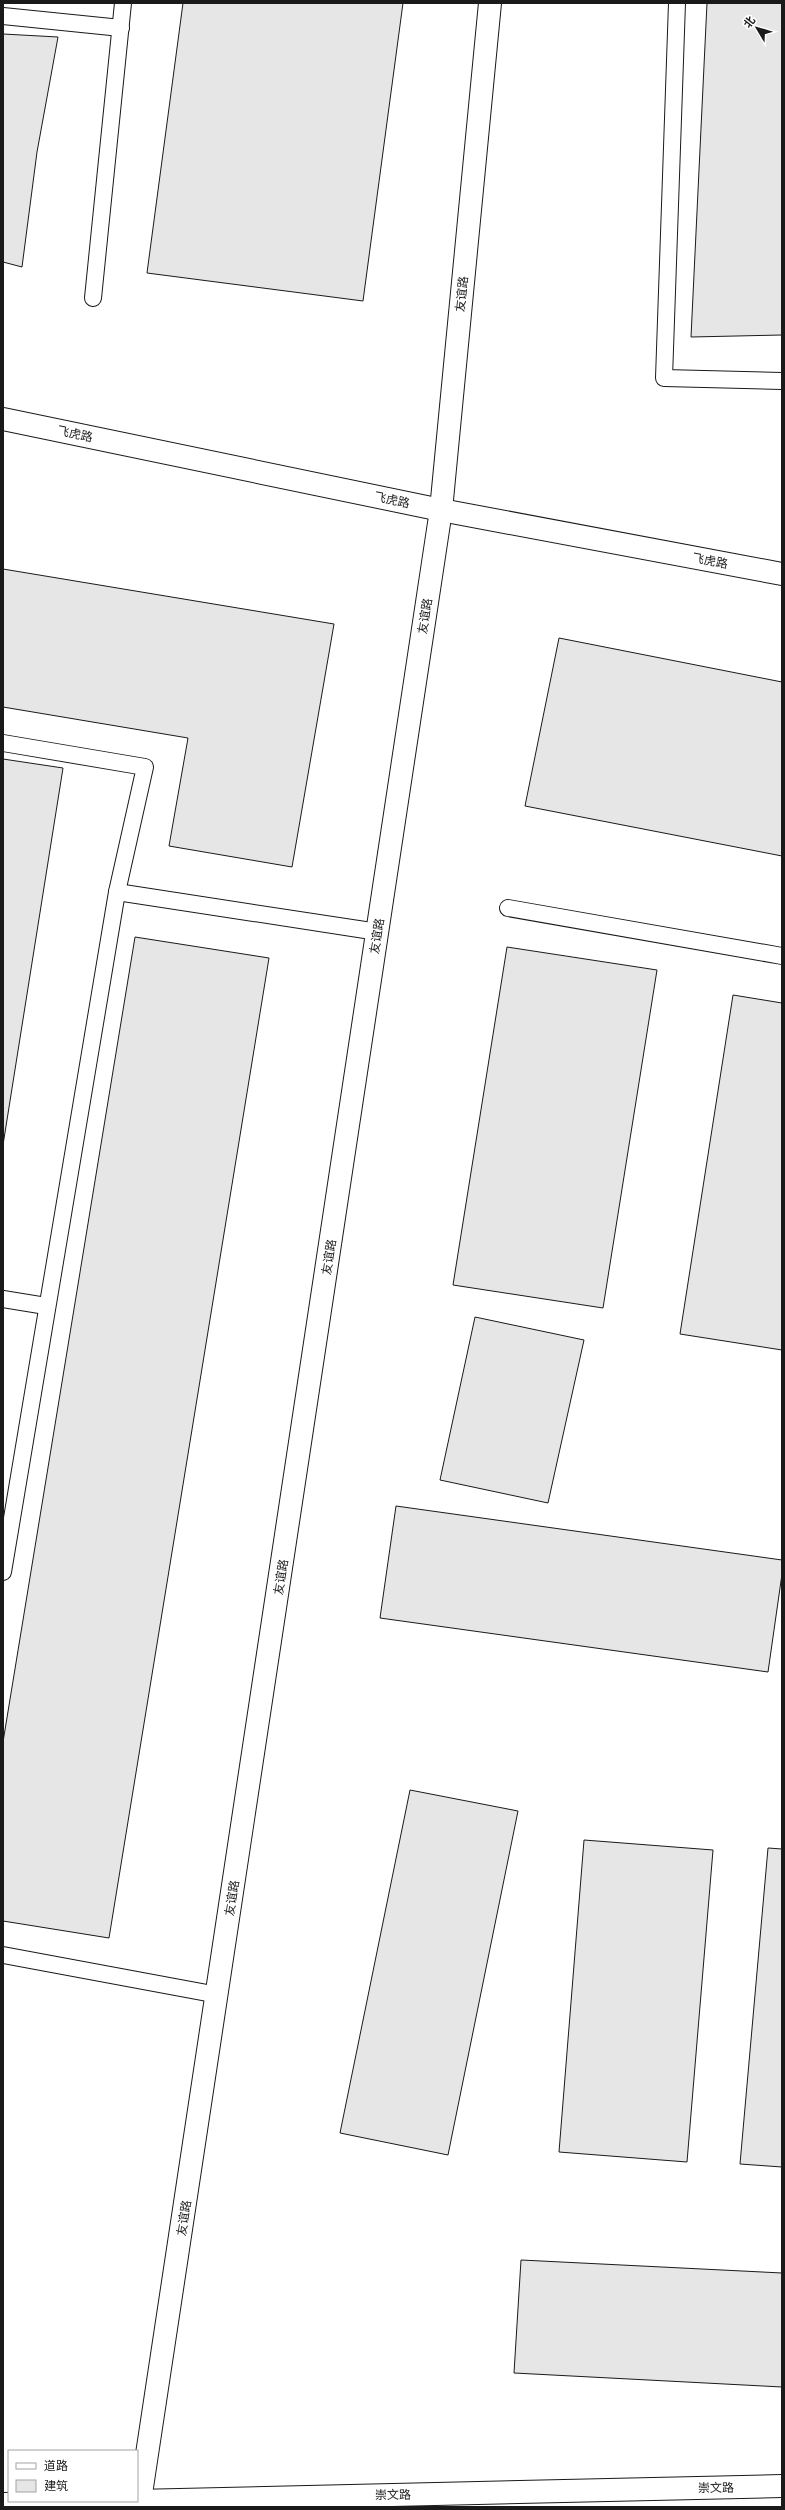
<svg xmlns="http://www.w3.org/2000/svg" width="785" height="2510" font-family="Cabin,'Noto Sans SC',sans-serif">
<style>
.building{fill:#e6e6e6;stroke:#1a1a1a}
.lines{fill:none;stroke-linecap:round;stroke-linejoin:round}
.lane-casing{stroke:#1a1a1a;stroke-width:18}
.secondary-casing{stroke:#1a1a1a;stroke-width:24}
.primary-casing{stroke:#1a1a1a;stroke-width:24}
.lane{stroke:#fff;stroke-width:16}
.secondary{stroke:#fff;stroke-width:22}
.primary{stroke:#fff;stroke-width:22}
.labels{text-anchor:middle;stroke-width:3;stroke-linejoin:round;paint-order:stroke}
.street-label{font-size:12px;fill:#1a1a1a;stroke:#fff}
</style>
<rect width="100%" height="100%" fill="#fff"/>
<g class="building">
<path d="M 183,3 L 403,3 L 363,301 L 147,273 Z"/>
<path d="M 707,3 L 782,3 L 782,335 L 691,337 Z"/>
<path d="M 3,34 L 58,37 L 37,152 L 22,267 L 3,262 Z"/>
<path d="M 3,569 L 334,624 L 292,867 L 169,846 L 188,738 L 3,707 Z"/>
<path d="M 559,638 L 782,682 L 782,856 L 525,806 Z"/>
<path d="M 3,759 L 63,768 L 3,1145 Z"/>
<path d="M 135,937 L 269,958 L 109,1938 L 3,1921 L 3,1742 Z"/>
<path d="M 507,947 L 657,970 L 603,1308 L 453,1285 Z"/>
<path d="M 733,995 L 782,1003 L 782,1350 L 680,1334 Z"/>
<path d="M 475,1317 L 584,1340 L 548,1503 L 440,1480 Z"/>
<path d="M 396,1506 L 782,1560 L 782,1574 L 768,1672 L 380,1618 Z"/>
<path d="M 410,1790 L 518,1811 L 448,2155 L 340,2133 Z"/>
<path d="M 584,1840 L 713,1850 L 687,2162 L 559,2152 Z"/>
<path d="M 768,1848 L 782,1849 L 782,2167 L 740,2164 Z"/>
<path d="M 521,2260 L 782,2273 L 782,2387 L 514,2373 Z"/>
</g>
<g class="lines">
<defs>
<g id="lane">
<path d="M 677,3 L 664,378 L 782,381"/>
<path d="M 3,16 L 121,28"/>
<path d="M 93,298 L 123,3"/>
<path d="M 3,743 L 145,767 L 117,892 L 378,932"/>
<path d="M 508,908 L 782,956"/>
<path d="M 3,1299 L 46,1306"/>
<path d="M 3,1572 L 117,892"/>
<path d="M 3,1955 L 218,1995"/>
</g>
<g id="secondary">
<path d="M 3,2504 L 782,2486"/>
<path d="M 139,2507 L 441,510 L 490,3"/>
</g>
<path id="primary" d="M 3,419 L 441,510 L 782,574"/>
</defs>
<use href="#lane" class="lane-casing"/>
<use href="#secondary" class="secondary-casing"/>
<use href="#primary" class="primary-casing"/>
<use href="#lane" class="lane"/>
<use href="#secondary" class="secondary"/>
<use href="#primary" class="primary"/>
</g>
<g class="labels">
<g class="street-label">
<text transform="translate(462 294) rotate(-84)" y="4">友谊路</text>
<text transform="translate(75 434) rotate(12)" y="4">飞虎路</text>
<text transform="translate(392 500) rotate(12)" y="4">飞虎路</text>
<text transform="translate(710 561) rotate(11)" y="4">飞虎路</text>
<text transform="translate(425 616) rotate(-81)" y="4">友谊路</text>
<text transform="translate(377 936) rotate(-81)" y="4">友谊路</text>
<text transform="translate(329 1257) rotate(-81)" y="4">友谊路</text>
<text transform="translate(281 1577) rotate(-81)" y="4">友谊路</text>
<text transform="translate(232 1898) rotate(-81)" y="4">友谊路</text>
<text transform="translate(184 2218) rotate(-81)" y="4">友谊路</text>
<text transform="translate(716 2488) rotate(-1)" y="4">崇文路</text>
<text transform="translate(393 2495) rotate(-1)" y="4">崇文路</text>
</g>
</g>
<rect width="785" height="2510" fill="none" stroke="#1a1a1a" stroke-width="8"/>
<rect x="8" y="2450" width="130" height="52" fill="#ffffff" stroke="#a3a3a3"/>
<rect x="16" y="2463" width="20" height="6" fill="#ffffff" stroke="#a3a3a3"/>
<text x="44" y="2470" font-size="12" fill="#1a1a1a">道路</text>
<rect x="16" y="2480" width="20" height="12" fill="#e6e6e6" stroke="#a3a3a3"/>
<text x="44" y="2490" font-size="12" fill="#1a1a1a">建筑</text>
<g transform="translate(757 28) rotate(308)" stroke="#ffffff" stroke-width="3" paint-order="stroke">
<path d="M0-3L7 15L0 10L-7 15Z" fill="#1a1a1a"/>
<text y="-6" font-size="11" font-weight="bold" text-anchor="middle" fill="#1a1a1a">北</text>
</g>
</svg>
